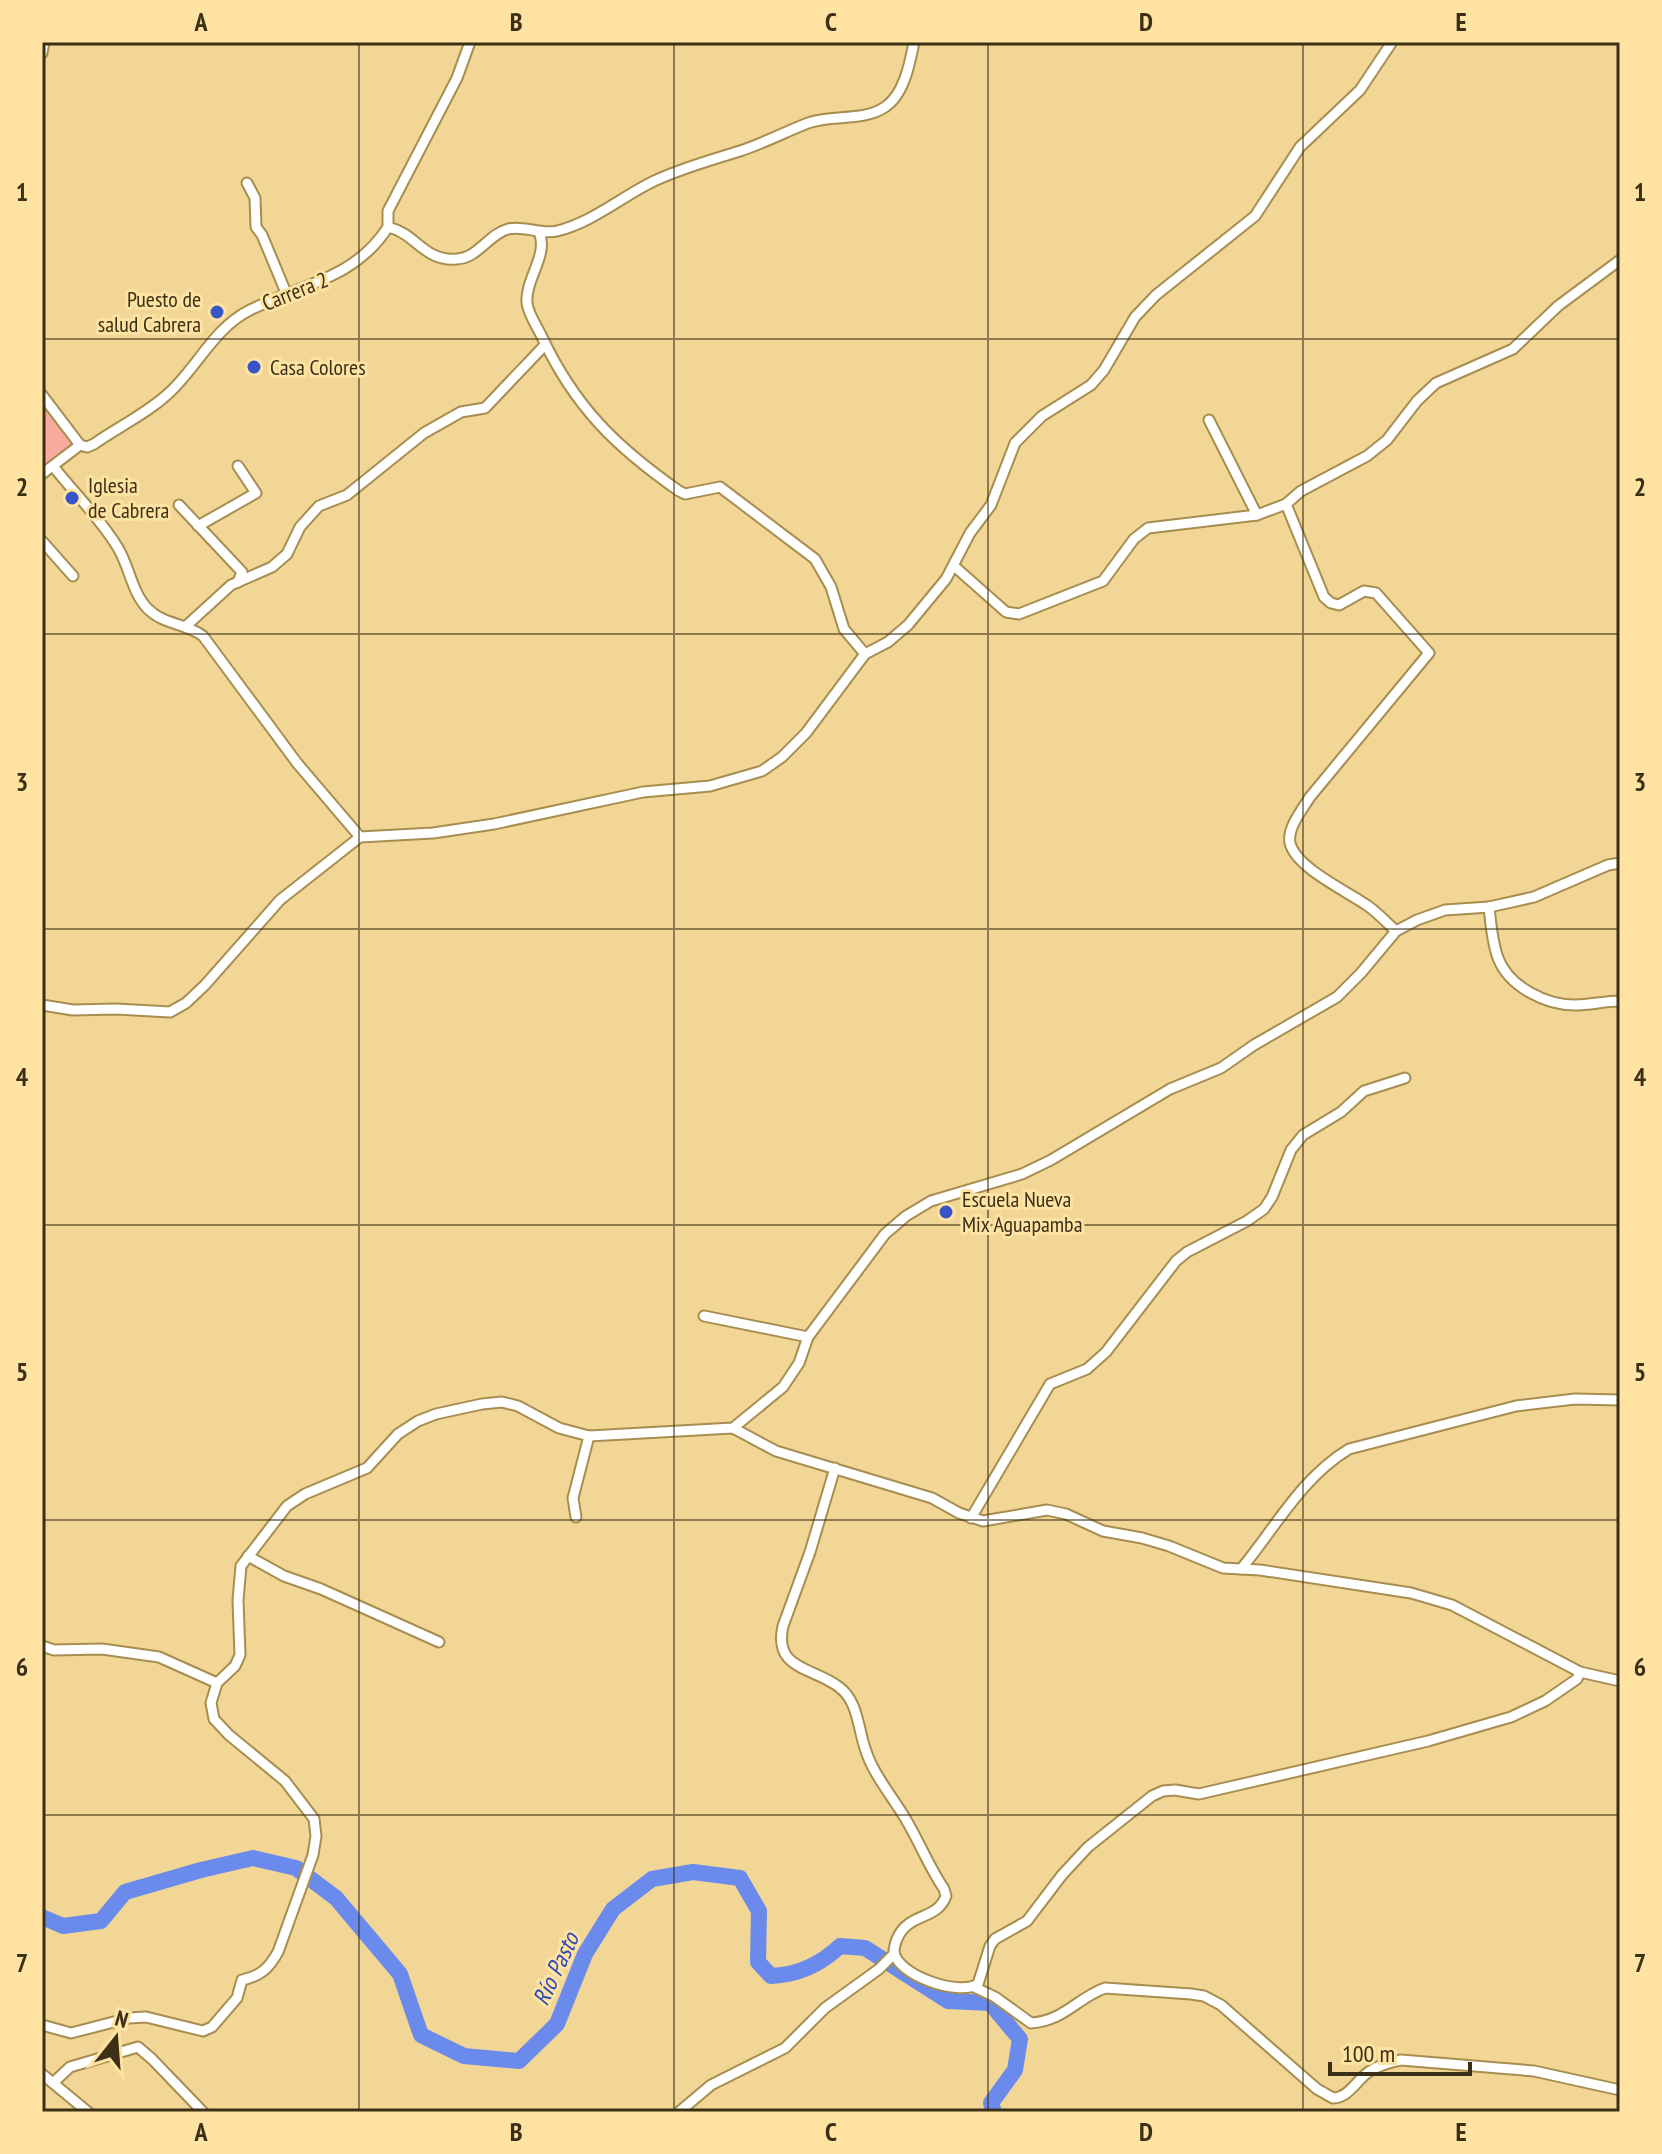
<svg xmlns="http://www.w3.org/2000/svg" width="1662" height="2154" font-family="'PT Sans Narrow',sans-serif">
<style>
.green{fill:#f9aba0}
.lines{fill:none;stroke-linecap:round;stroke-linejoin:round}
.river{stroke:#6a8bec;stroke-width:16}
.minor-casing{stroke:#a78e50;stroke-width:13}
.minor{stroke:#fff;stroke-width:9}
.grid{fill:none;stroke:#3b3016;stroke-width:2;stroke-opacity:0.55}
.poi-dot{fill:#3855c7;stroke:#fee3a3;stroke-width:3}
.labels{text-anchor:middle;stroke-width:6;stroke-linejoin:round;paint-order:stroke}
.street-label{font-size:22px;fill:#3b3016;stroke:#fee3a3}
.poi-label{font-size:22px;fill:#3b3016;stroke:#fee3a3;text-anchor:start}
.water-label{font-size:24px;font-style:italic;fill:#2e48b8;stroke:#fee3a3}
.neatline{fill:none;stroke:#3b3016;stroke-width:3}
.grid-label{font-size:26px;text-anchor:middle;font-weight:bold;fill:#3b3016}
</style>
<rect width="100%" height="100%" fill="#f1d696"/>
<path class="green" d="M 42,404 L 75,444 L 42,469 Z"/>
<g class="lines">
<path class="river" d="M 42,1917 L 63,1926 L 101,1921 L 125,1892 L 201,1870 L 253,1858 L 296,1868 L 336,1898 L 400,1974 L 421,2035 L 464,2056 L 519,2061 L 557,2024 L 585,1954 L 613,1909 L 652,1879 L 693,1872 L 740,1878 L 759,1911 L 758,1962 L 771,1976 C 798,1975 821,1964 840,1946 L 865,1948 L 948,2001 L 990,2003 L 1020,2039 L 1015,2070 L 991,2103 L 994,2112"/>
<defs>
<g id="minor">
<path d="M 42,53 L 44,42"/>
<path d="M 247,183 L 255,198 L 256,227 L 262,235 L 287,295"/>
<path d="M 388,227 C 417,234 424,262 457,259 C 478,258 489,234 508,229 C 523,225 541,235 557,231 C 593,222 621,197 654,181 C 682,168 711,160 740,151 C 764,143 785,132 808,123 C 832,114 863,122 885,107 C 904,95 910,63 914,42"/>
<path d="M 539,232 C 549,255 525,279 527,303 C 528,314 537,326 542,337 C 575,407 616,447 679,491 L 685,494 L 720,487 L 815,559 L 831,587 L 844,629 L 865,654"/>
<path d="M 42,395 L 80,445"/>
<path d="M 1209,420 L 1257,515"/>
<path d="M 53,466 C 74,493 101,519 118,548 C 130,568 132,593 148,609 C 164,625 186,623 203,636 L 297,763 L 360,837"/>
<path d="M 42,474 L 80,445 L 87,447 L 94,444 C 118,427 148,413 170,392 C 198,366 214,328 250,310 C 300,285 355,279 388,227 L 388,211 L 457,78 L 470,42"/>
<path d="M 1286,504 L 1324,597 L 1331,603 L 1339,605 L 1364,591 L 1376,593 L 1429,653 L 1310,797 C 1302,810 1287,828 1290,843 C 1296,868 1347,891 1368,906 C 1378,913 1387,923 1396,931"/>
<path d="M 179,505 L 242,572 L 238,582"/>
<path d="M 198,526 L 256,493 L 238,466"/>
<path d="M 42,541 L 73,576"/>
<path d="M 954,566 L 1006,612 L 1019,614 L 1103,581 L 1134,539 L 1148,528 L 1257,515 L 1286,504 L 1301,491 L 1367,456 L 1387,440 L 1417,401 L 1436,383 L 1513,349 L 1558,306 L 1620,260"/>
<path d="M 185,627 L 231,585 L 272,567 L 287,554 L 300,527 L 319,506 L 347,495 L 424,433 L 461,412 L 485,408 L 545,345"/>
<path d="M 1489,907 C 1491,924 1492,942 1498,958 C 1509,987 1546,1005 1575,1005 C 1590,1005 1605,1001 1620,1001"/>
<path d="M 42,1005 L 73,1010 L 116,1009 L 170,1012 L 186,1003 L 205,985 L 280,900 L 360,837 L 433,833 L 494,824 L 643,792 L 710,786 L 762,771 L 782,757 L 806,733 L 865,654 L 888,642 L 908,625 L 946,579 L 970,533 L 991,505 L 1015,443 L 1042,416 L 1091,385 L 1104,370 L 1135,317 L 1156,295 L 1255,216 L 1300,147 L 1360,90 L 1392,42"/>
<path d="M 704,1316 L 808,1337"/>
<path d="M 733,1428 L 776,1451 L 932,1498 L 959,1513 L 983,1521 L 1047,1510 L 1066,1514 L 1103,1531 L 1142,1538 L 1169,1546 L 1223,1568 L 1260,1570 L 1411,1593 L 1452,1605 L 1580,1672 L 1620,1681"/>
<path d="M 835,1468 L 810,1552 L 783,1626 C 773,1670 813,1667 839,1687 C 858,1701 858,1728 865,1748 C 872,1773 892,1796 905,1818 C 919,1841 929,1867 944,1889 L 946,1896 C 937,1921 908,1912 897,1939 C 896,1941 894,1948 894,1951 C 895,1974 958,1997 978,1984 L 990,1946 L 995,1939 L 1027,1921 L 1062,1875 L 1088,1847 L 1152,1796 L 1163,1791 L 1175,1790 L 1199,1794 L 1428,1741 L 1511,1717 L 1545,1701 L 1577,1679 L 1580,1672"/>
<path d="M 576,1517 L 573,1498 L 589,1436"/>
<path d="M 971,1518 L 1050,1384 L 1087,1369 L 1106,1352 L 1176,1261 L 1187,1252 L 1247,1221 L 1264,1209 L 1272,1197 L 1291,1150 L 1303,1135 L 1341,1112 L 1364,1091 L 1405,1078"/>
<path d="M 248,1556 L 284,1576 L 321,1589 L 439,1642"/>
<path d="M 1241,1569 C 1276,1527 1301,1478 1349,1449 L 1516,1406 L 1575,1399 L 1620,1400"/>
<path d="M 42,1646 L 54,1650 L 102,1649 L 159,1657 L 217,1683"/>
<path d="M 974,1987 L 995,1997 L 1031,2023 C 1064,2021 1077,1998 1105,1988 L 1191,1994 L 1204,1996 L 1221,2005 L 1317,2089 L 1333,2098 C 1349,2098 1357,2079 1370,2071 C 1380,2065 1390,2062 1401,2060 L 1534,2071 L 1620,2090"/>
<path d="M 42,2025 L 71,2033 L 129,2018 L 146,2017 L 203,2031 L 212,2027 L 237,1998 L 242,1980 C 261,1976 269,1968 278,1952 L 313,1855 L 316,1836 L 314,1819 L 285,1781 L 229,1735 L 214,1719 L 211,1703 L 217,1683 L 235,1666 L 240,1655 L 238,1600 L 241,1566 L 287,1506 L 305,1494 L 367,1468 L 398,1434 L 418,1421 L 436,1414 L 482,1404 L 502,1402 L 518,1406 L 559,1428 L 589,1436 L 733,1428 L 783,1387 L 799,1363 L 808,1337 L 885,1234 L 906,1216 L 931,1201 L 1022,1174 L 1051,1160 L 1170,1089 L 1221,1068 L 1254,1045 L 1337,997 L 1361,973 L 1396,931 L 1417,920 L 1445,910 L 1489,907 L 1534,897 L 1608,865 L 1620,863"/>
<path d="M 42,2074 L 88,2112"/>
<path d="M 53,2083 L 70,2067 L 138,2047 L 152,2059 L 203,2112"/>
<path d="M 679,2112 L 711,2085 L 785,2048 L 825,2008 L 879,1969 L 894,1954"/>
</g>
</defs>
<use href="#minor" class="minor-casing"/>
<use href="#minor" class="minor"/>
</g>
<path class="grid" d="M 359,42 L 359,2112M 674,42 L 674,2112M 988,42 L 988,2112M 1303,42 L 1303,2112M 42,339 L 1620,339M 42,634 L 1620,634M 42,929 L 1620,929M 42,1225 L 1620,1225M 42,1520 L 1620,1520M 42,1815 L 1620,1815"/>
<g class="poi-dot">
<circle cx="217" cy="312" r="8"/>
<circle cx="254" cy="367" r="8"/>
<circle cx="72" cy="498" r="8"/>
<circle cx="946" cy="1212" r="8"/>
</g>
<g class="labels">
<g class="street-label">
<text transform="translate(295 291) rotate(-22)" y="8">Carrera 2</text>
</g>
<g class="poi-label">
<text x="201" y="307" text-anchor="end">Puesto de<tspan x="201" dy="25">salud Cabrera</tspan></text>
<text x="270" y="375">Casa Colores</text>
<text x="88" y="493">Iglesia<tspan x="88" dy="25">de Cabrera</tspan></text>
<text x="962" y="1207">Escuela Nueva<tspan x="962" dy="25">Mix Aguapamba</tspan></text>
</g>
<g class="water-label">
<text transform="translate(556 1969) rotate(-65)" y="8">Río Pasto</text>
</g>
</g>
<rect width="1662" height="2154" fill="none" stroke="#fee3a3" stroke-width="88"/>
<g transform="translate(116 2038) rotate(17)" stroke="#fee3a3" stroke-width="6" paint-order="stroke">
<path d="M0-6L14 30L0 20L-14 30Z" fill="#3b3016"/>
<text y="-12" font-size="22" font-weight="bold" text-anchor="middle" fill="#3b3016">N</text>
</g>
<path d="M1330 2062v12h140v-12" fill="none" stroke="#3b3016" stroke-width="4"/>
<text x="1342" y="2062" font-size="24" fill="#3b3016" stroke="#fee3a3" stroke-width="6" paint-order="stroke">100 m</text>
<rect x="44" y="44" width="1574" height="2066" class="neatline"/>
<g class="grid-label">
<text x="201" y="31">A</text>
<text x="516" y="31">B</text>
<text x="831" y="31">C</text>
<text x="1146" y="31">D</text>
<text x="1461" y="31">E</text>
<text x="22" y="201">1</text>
<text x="1640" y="201">1</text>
<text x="22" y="496">2</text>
<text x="1640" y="496">2</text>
<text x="22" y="791">3</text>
<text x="1640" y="791">3</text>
<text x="22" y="1086">4</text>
<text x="1640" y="1086">4</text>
<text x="22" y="1381">5</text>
<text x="1640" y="1381">5</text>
<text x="22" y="1676">6</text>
<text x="1640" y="1676">6</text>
<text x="22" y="1972">7</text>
<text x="1640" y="1972">7</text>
<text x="201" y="2141">A</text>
<text x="516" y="2141">B</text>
<text x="831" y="2141">C</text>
<text x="1146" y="2141">D</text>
<text x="1461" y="2141">E</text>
</g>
</svg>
